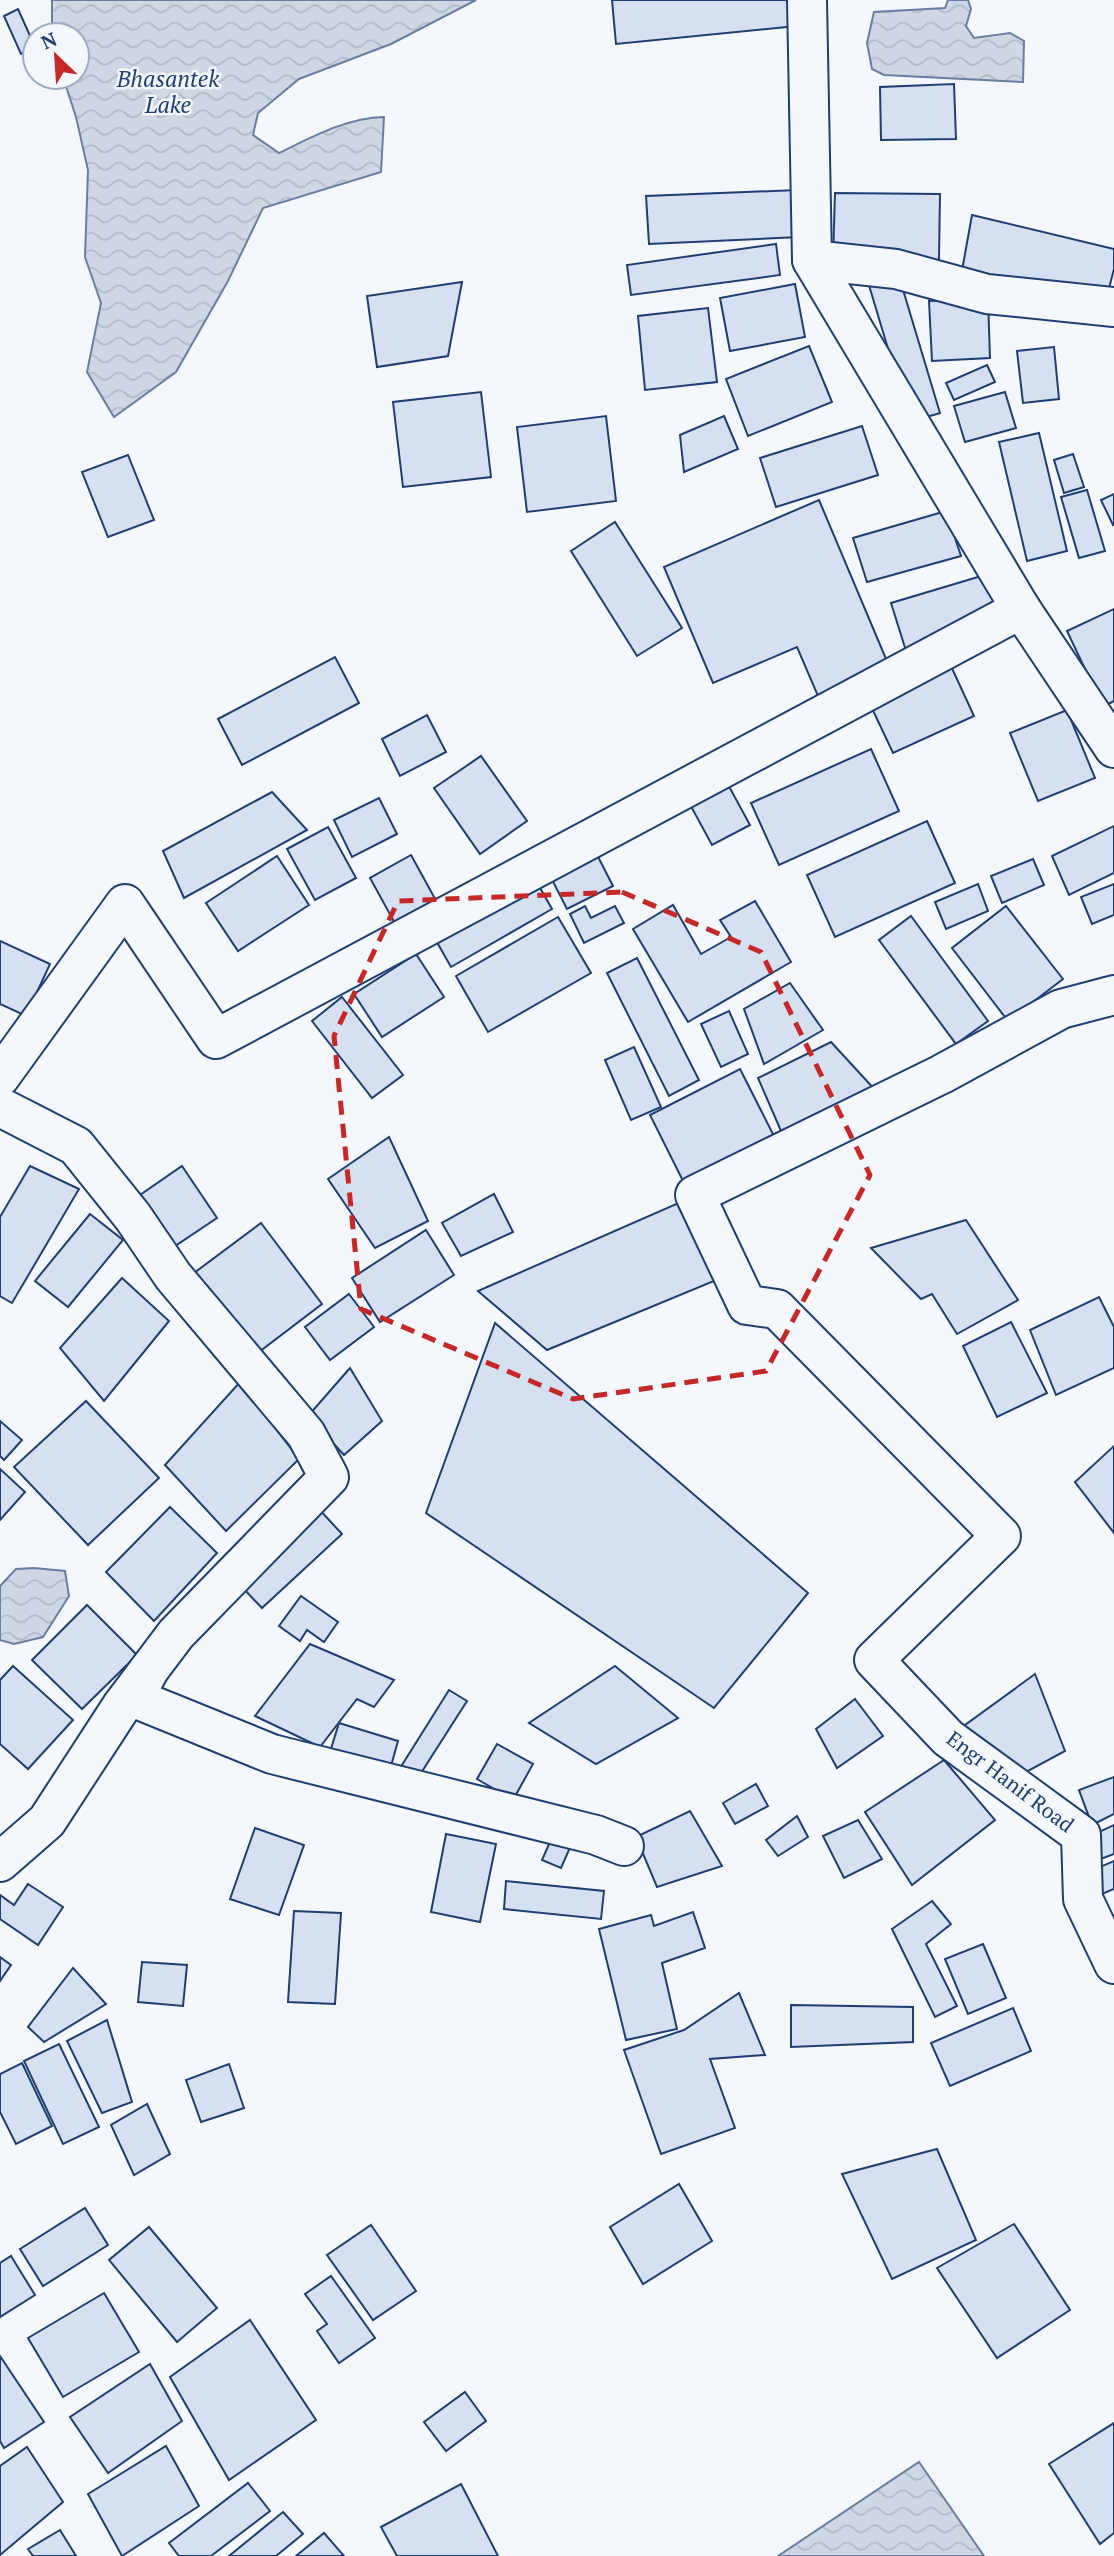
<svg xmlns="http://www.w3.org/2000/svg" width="1114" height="2556" font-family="'PT Serif',serif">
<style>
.water{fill:url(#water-waves);stroke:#687fa3;stroke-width:2}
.building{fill:#d5e0f0;stroke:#1d3f73;stroke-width:2}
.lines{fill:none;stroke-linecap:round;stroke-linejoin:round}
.minor-casing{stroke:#1d3f73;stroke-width:42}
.minor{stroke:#f4f7fb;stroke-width:38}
.marked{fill:none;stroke:#c62828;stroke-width:5;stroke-dasharray:14 9;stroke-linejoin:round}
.labels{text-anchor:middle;stroke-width:5;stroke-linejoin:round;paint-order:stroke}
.street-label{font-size:21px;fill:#1d3f73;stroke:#f4f7fb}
.water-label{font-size:23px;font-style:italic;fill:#1d3f73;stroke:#f4f7fb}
</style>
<defs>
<pattern id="water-waves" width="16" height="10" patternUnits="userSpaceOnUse" patternTransform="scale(1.75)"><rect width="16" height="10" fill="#cfd7e4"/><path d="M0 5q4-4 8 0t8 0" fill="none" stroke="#b1bac7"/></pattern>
</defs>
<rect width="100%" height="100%" fill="#f4f7fb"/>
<g class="water">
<path d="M 52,0 L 476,0 L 391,44 L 299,79 L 258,113 L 253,135 L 279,153 C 312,137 346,118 384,117 L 381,172 L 263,208 L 228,281 L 176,372 L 114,417 L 87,372 L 101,303 L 85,257 L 88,170 L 76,117 L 63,77 L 77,77 L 77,35 L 52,35 Z"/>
<path d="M 948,0 L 968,0 L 971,9 L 966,26 L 974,38 L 1010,33 L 1024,41 L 1023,82 L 884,75 L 872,69 L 867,43 L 874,12 L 945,8 Z"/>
<path d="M 34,1568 L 65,1571 L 69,1596 L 43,1637 L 14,1644 L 0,1640 L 0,1586 L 16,1569 Z"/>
<path d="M 919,2462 L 984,2556 L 778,2556 Z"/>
</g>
<g class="building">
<path d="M 612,0 L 794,0 L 796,26 L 616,44 Z"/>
<path d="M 18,9 L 35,47 L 21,54 L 4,16 Z"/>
<path d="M 954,84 L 956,139 L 881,140 L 880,87 Z"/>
<path d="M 797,190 L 799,237 L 649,244 L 646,196 Z"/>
<path d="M 835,193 L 940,194 L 939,260 L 833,259 Z"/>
<path d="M 972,215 L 1114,249 L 1114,269 L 1107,296 L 961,276 Z"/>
<path d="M 776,244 L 780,275 L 631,295 L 627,265 Z"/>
<path d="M 898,273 L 940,413 L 910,422 L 868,282 Z"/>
<path d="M 462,282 L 448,356 L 377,367 L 367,296 Z"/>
<path d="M 795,284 L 805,337 L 730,351 L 720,298 Z"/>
<path d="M 988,298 L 990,358 L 932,361 L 929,301 Z"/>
<path d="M 708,308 L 717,382 L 645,390 L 638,316 Z"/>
<path d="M 809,346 L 832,402 L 748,436 L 726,379 Z"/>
<path d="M 1054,347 L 1059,399 L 1023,403 L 1017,351 Z"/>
<path d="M 987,365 L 995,382 L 954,400 L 946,383 Z"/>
<path d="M 481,392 L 491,477 L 403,487 L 393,402 Z"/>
<path d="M 1005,392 L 1016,428 L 965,442 L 954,406 Z"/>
<path d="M 606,416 L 616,501 L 527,512 L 517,427 Z"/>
<path d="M 724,416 L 738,449 L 684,472 L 680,435 Z"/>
<path d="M 862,426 L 878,475 L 776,507 L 760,458 Z"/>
<path d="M 1039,433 L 1067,551 L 1027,561 L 999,442 Z"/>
<path d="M 1073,454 L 1084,487 L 1064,493 L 1054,460 Z"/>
<path d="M 128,455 L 154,520 L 108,537 L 82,472 Z"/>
<path d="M 1087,490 L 1105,551 L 1079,558 L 1061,497 Z"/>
<path d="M 1114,494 L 1114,524 L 1113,525 L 1101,500 Z"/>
<path d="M 819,500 L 889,666 L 818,696 L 797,647 L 713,683 L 664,567 Z"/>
<path d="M 946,511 L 961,556 L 867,582 L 853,538 Z"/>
<path d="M 615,522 L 682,628 L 637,656 L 571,551 Z"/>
<path d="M 988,574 L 1001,614 L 907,654 L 891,603 Z"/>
<path d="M 1114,609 L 1114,701 L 1103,707 L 1067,631 Z"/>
<path d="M 335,657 L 359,703 L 242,765 L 218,719 Z"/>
<path d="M 950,664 L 974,716 L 893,753 L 869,702 Z"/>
<path d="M 1067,710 L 1095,778 L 1038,801 L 1010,733 Z"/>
<path d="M 427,715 L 446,752 L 400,776 L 382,739 Z"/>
<path d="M 871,749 L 899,811 L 779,865 L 751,803 Z"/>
<path d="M 481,756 L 527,821 L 480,854 L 434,788 Z"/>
<path d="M 725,779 L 750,825 L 712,845 L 687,799 Z"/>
<path d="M 272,792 L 307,830 L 184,898 L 163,851 Z"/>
<path d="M 379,798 L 397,834 L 352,857 L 334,820 Z"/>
<path d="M 927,821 L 955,883 L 835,937 L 807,875 Z"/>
<path d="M 1114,826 L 1114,873 L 1069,895 L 1052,856 Z"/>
<path d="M 328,827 L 356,878 L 315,900 L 287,849 Z"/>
<path d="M 591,843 L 613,886 L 567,909 L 545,866 Z"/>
<path d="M 411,855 L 439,906 L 398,929 L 370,878 Z"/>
<path d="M 277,856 L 309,905 L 238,951 L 206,903 Z"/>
<path d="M 1033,859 L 1044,885 L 1002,903 L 991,876 Z"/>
<path d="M 535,879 L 552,909 L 451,967 L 434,937 Z"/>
<path d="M 978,884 L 988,911 L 946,929 L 935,902 Z"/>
<path d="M 1114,884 L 1114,915 L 1092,924 L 1081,897 Z"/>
<path d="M 755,901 L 791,962 L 688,1022 L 633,929 L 673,905 L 701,954 L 731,937 L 720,920 Z"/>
<path d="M 585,906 L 591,918 L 615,906 L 624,923 L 584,943 L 570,914 Z"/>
<path d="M 1006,906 L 1063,979 L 1008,1021 L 952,948 Z"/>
<path d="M 911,916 L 988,1021 L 956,1044 L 879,940 Z"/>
<path d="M 558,917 L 591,973 L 488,1032 L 456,976 Z"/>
<path d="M 0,941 L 50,964 L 26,1016 L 0,1004 Z"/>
<path d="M 416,954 L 444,997 L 382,1037 L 354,994 Z"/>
<path d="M 637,958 L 699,1080 L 669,1096 L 607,973 Z"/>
<path d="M 790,983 L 823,1030 L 764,1064 L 744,1009 Z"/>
<path d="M 342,997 L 403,1075 L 372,1098 L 312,1021 Z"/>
<path d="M 729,1011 L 748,1054 L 721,1067 L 701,1024 Z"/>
<path d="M 831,1042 L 877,1092 L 785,1140 L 758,1078 Z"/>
<path d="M 634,1047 L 661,1107 L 631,1120 L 605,1060 Z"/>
<path d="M 740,1069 L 775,1138 L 685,1185 L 650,1115 Z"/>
<path d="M 389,1137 L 428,1221 L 375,1248 L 328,1179 Z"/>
<path d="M 30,1166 L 79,1189 L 12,1303 L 0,1296 L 0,1217 Z"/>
<path d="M 182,1166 L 217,1218 L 175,1246 L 140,1195 Z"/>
<path d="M 494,1194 L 513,1232 L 461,1256 L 442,1223 Z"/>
<path d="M 683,1201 L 714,1281 L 547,1350 L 478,1291 Z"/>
<path d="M 90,1214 L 123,1240 L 68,1307 L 35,1281 Z"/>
<path d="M 966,1220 L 1018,1300 L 957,1334 L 932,1294 L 921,1299 L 871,1248 Z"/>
<path d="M 261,1223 L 322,1304 L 255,1355 L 194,1273 Z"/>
<path d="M 426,1230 L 454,1275 L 380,1322 L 352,1278 Z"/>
<path d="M 122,1278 L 169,1321 L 104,1401 L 60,1348 Z"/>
<path d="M 349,1294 L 374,1327 L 330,1360 L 305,1327 Z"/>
<path d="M 1099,1297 L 1114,1327 L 1114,1368 L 1056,1395 L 1030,1330 Z"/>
<path d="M 1011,1322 L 1047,1393 L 997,1417 L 963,1346 Z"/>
<path d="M 495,1323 L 808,1593 L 714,1708 L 426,1513 Z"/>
<path d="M 350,1368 L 382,1421 L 344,1455 L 308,1416 Z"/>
<path d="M 240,1382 L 299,1459 L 226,1531 L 165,1465 Z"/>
<path d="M 86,1401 L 159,1478 L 88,1545 L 14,1467 Z"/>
<path d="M 0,1421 L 22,1440 L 4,1460 L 0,1456 Z"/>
<path d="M 1114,1446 L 1114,1533 L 1075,1482 Z"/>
<path d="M 0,1469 L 25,1492 L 0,1520 Z"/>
<path d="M 170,1507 L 217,1553 L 154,1621 L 106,1572 Z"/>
<path d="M 318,1508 L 342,1534 L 262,1608 L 238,1583 Z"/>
<path d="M 301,1596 L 338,1622 L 324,1642 L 307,1630 L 300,1641 L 279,1626 Z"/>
<path d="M 87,1605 L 137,1655 L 82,1709 L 32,1660 Z"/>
<path d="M 310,1644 L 394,1680 L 374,1707 L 357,1699 L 320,1747 L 255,1716 Z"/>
<path d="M 13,1666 L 73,1720 L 28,1769 L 0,1744 L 0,1680 Z"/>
<path d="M 615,1666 L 678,1718 L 596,1764 L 529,1723 Z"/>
<path d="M 1035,1674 L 1065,1751 L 1011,1780 L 961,1728 Z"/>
<path d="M 449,1690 L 467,1701 L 414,1784 L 397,1773 Z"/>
<path d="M 855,1699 L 883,1736 L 837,1768 L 816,1729 Z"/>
<path d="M 339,1723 L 398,1741 L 389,1773 L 329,1755 Z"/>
<path d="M 497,1744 L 533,1764 L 513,1800 L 477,1779 Z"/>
<path d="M 944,1760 L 995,1820 L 912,1885 L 865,1812 Z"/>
<path d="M 1114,1777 L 1114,1814 L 1092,1825 L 1079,1790 Z"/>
<path d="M 756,1784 L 768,1806 L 735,1824 L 723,1803 Z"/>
<path d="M 690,1811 L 722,1866 L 657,1887 L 636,1837 Z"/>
<path d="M 797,1816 L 808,1837 L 778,1856 L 766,1840 Z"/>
<path d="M 858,1820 L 882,1859 L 844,1878 L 823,1836 Z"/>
<path d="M 1114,1825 L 1114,1854 L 1098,1860 L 1088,1837 Z"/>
<path d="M 557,1826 L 576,1834 L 561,1868 L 542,1860 Z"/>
<path d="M 255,1828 L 304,1845 L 279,1915 L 230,1899 Z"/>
<path d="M 446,1834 L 496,1844 L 480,1922 L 431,1912 Z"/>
<path d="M 1114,1861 L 1114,1889 L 1102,1894 L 1093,1870 Z"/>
<path d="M 506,1881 L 604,1891 L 601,1919 L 504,1909 Z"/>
<path d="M 28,1884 L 63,1907 L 38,1945 L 0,1919 L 0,1895 L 14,1905 Z"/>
<path d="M 932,1901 L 951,1924 L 926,1944 L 957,2006 L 935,2017 L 892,1929 Z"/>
<path d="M 294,1911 L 341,1913 L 335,2004 L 288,2002 Z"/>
<path d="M 693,1912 L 705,1948 L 662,1963 L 677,2029 L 626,2040 L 599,1929 L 651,1915 L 654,1926 Z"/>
<path d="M 983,1944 L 1006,1998 L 968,2014 L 945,1959 Z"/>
<path d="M 0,1957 L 11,1965 L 0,1981 Z"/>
<path d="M 142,1962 L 187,1965 L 183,2006 L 138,2002 Z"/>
<path d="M 73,1968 L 106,2004 L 44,2042 L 28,2027 Z"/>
<path d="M 739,1993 L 765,2055 L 710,2059 L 735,2128 L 661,2154 L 624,2050 L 684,2030 Z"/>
<path d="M 791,2005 L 913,2007 L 913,2042 L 791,2047 Z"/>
<path d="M 1013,2008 L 1031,2051 L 950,2086 L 931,2043 Z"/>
<path d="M 107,2020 L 132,2102 L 102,2113 L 67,2041 Z"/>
<path d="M 59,2044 L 99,2127 L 63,2144 L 24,2061 Z"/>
<path d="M 22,2063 L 52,2126 L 16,2144 L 0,2112 L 0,2074 Z"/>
<path d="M 229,2064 L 244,2108 L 201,2122 L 186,2080 Z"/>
<path d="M 147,2104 L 170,2154 L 134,2175 L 111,2125 Z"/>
<path d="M 937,2149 L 976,2240 L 892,2279 L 842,2174 Z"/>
<path d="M 679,2184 L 712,2241 L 643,2284 L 610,2227 Z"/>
<path d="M 85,2208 L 108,2245 L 43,2286 L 20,2249 Z"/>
<path d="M 1014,2224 L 1070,2310 L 997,2358 L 937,2268 Z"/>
<path d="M 371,2225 L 416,2291 L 373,2320 L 327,2255 Z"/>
<path d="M 149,2227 L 217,2308 L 177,2342 L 109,2260 Z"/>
<path d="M 11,2256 L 35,2295 L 0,2317 L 0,2263 Z"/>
<path d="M 331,2276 L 375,2338 L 339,2363 L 317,2331 L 327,2324 L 305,2294 Z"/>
<path d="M 104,2293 L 139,2352 L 63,2397 L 28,2338 Z"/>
<path d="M 250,2320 L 316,2420 L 229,2480 L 170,2377 Z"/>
<path d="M 0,2356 L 44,2422 L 4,2448 L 0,2441 Z"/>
<path d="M 150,2364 L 182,2421 L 108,2473 L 70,2417 Z"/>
<path d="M 465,2392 L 486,2421 L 446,2451 L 424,2422 Z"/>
<path d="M 1114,2423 L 1114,2533 L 1100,2544 L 1049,2464 Z"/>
<path d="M 166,2446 L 199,2506 L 122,2556 L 88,2494 Z"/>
<path d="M 27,2447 L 63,2502 L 0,2555 L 0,2466 Z"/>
<path d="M 248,2483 L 270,2511 L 211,2556 L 179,2556 L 169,2543 Z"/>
<path d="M 461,2484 L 498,2556 L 397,2556 L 381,2527 Z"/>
<path d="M 283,2512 L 303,2534 L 276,2556 L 229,2556 Z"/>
<path d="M 60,2530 L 76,2556 L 33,2556 L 28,2549 Z"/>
<path d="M 324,2533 L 344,2556 L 296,2556 Z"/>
</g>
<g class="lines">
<defs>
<g id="minor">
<path d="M 807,0 L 812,260 L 1021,609 L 1114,748"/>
<path d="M 812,260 L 896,269 L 987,294 L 1114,307"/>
<path d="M 1114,995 L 1061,1009 L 942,1074 L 695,1195 L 747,1305 L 777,1309 L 1001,1536 L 874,1660 L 948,1738 L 1081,1835 L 1083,1899 L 1114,1964"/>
<path d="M 0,1077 L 125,904 L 216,1039 L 1021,609"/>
<path d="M 0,1107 L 76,1146 L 133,1217 L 173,1276 L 306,1434 L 329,1477 L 176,1634 L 121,1707 L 47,1821 L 0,1862"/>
<path d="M 148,1672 L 134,1698 L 272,1754 L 596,1835 L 624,1846"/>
</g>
</defs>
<use href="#minor" class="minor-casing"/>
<use href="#minor" class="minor"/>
</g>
<path class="marked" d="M 622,892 L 761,952 L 870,1175 L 766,1371 L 573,1399 L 361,1309 L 334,1036 L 398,901 Z"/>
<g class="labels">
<g class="street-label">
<text transform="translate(1010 1782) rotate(37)" y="7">Engr Hanif Road</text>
</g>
<g class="water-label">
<text x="168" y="87">Bhasantek<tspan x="168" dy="26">Lake</tspan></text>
</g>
</g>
<g transform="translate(56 56) rotate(335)"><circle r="33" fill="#f4f7fb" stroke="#9eadc5" stroke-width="2"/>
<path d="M0-5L12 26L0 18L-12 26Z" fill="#c62828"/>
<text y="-10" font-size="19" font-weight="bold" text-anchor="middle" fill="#1d3f73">N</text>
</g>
</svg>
